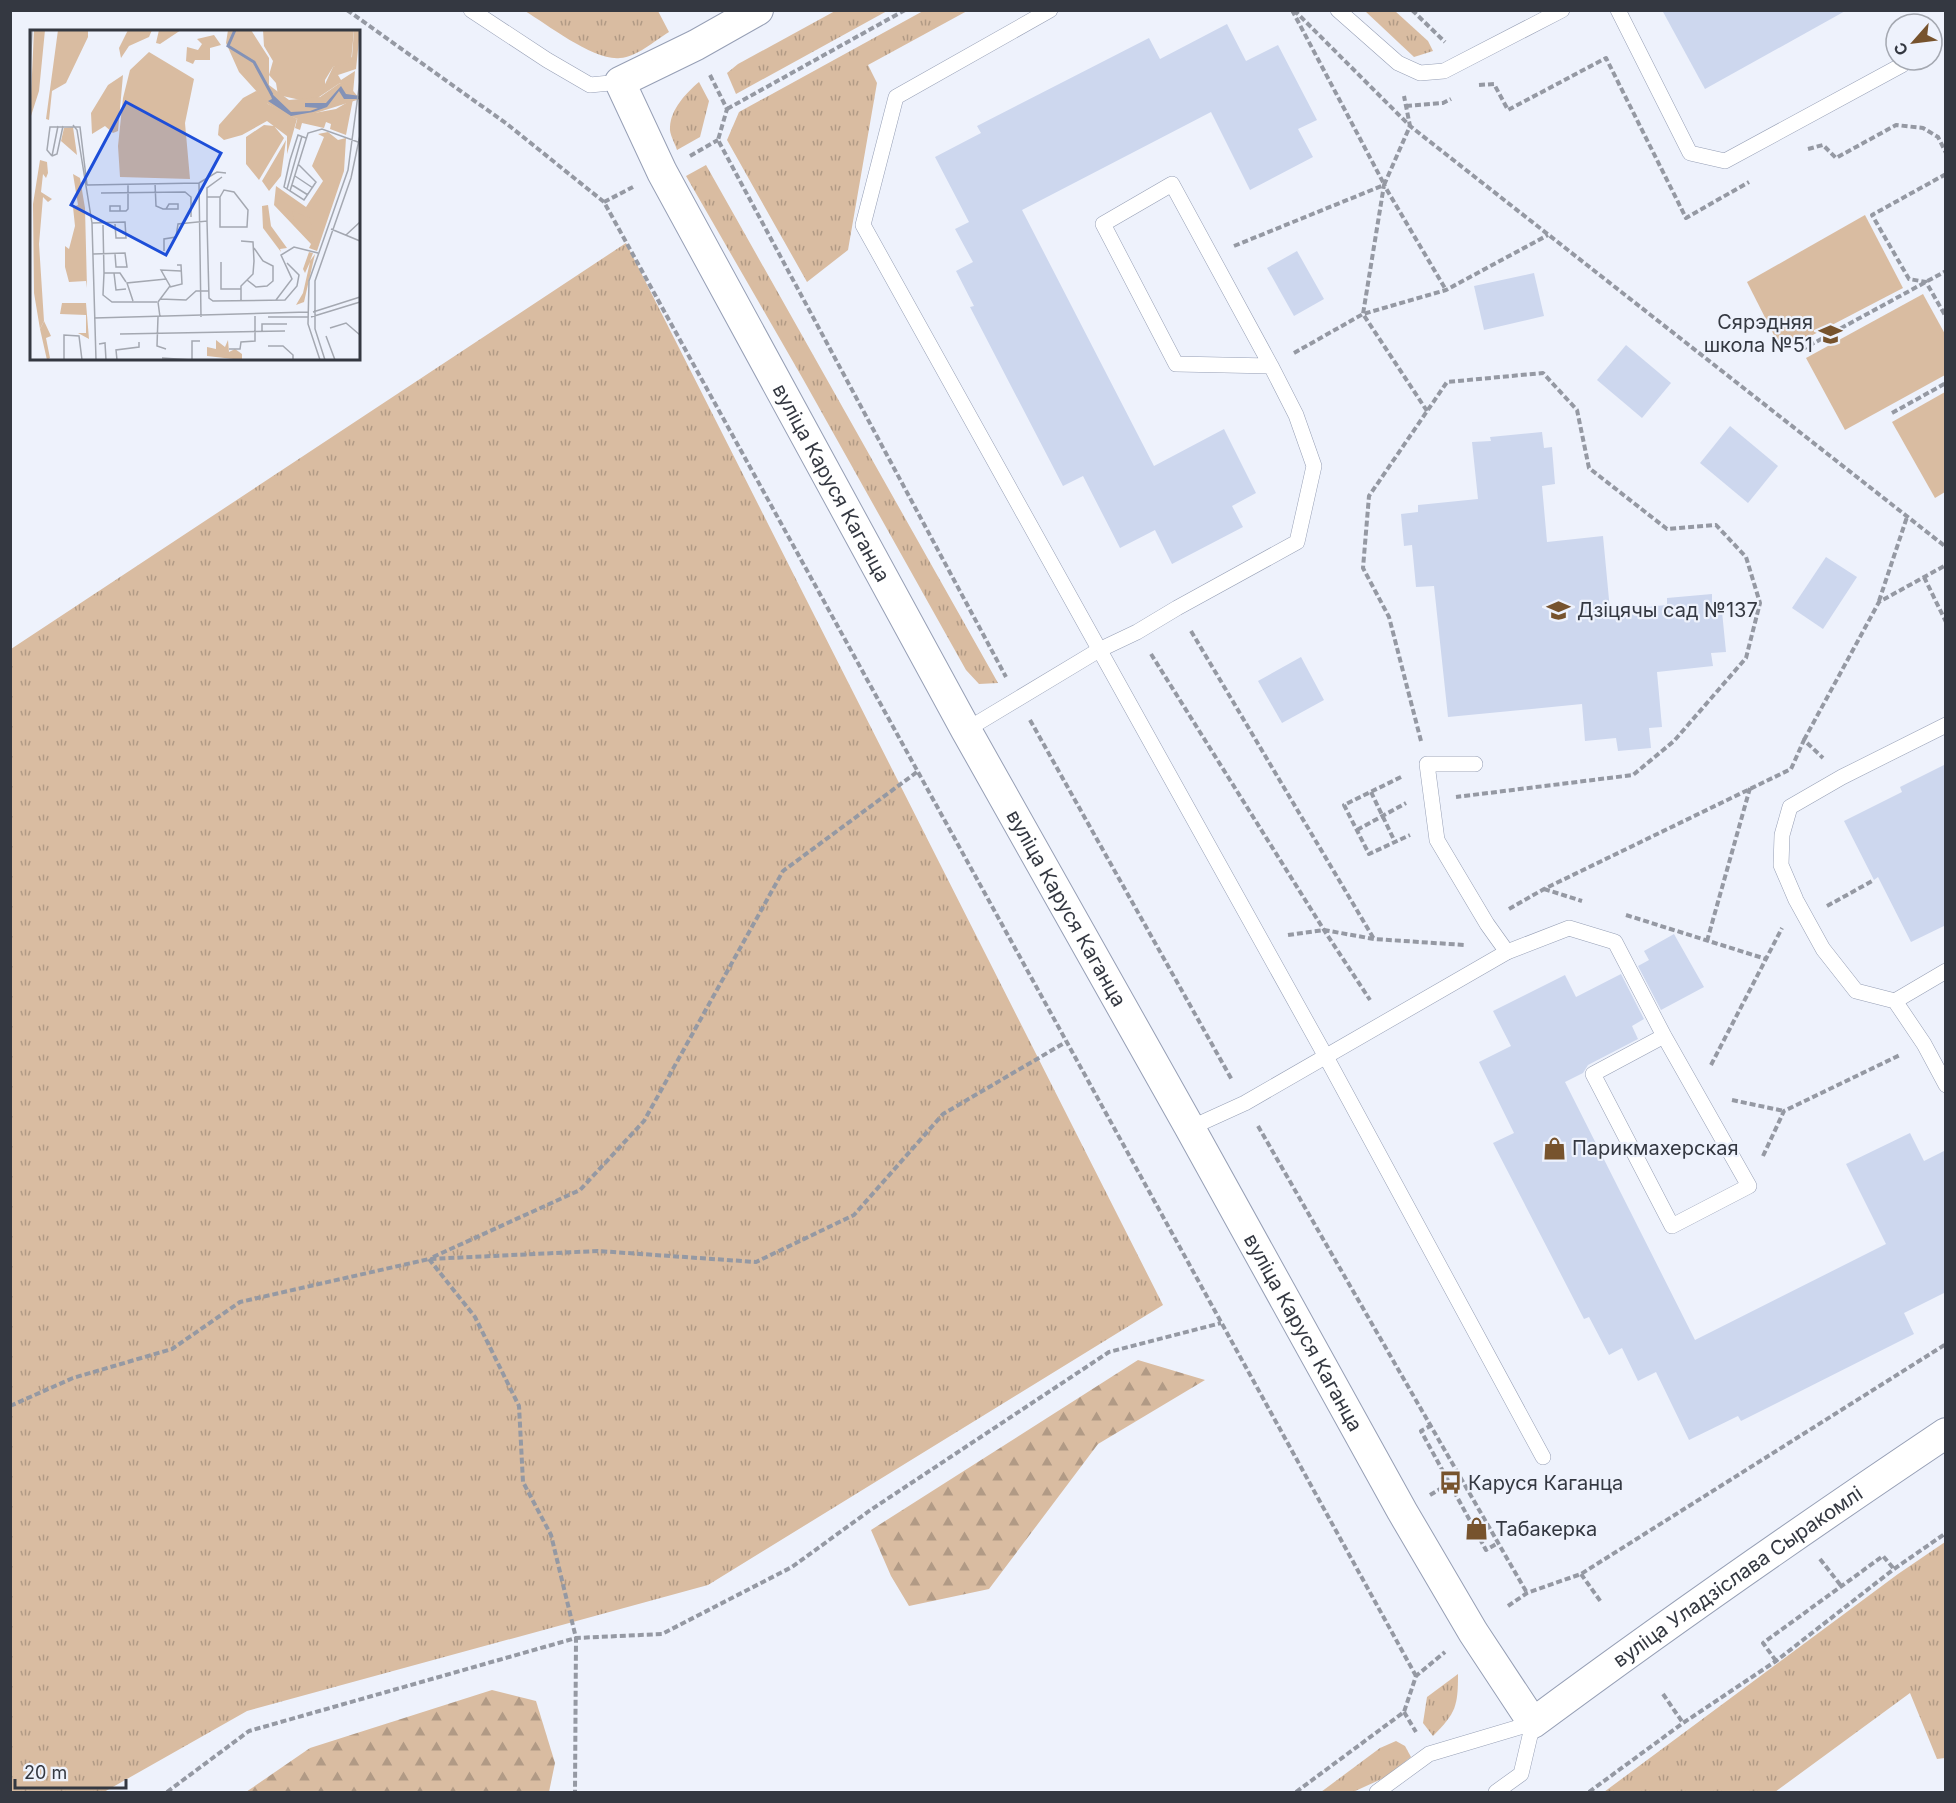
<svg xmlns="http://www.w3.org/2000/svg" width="1956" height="1803" font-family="Inter,sans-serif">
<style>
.grass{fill:url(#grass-tufts)}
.forest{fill:url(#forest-firs)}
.green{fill:#d9bca1}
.building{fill:#cdd7ee}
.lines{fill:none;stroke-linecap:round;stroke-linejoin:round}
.service-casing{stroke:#969fb5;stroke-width:16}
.minor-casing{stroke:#969fb5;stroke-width:32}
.path{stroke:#9599a3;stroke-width:4;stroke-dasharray:6 3;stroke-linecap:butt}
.service{stroke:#fff;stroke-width:15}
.minor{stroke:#fff;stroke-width:30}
.labels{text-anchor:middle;stroke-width:4.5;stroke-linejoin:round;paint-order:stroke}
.poi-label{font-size:20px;fill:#343841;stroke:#eef2fc;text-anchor:start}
.street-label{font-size:20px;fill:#343841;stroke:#eef2fc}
.inset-river{fill:none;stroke:#8392b7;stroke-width:3}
.inset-road{fill:none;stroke:#a4a8b1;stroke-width:1.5}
.view{fill:#1d4ed8;fill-opacity:0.15;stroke:#1d4ed8;stroke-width:3}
.inset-edge{fill:none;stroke:#343841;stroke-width:3}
</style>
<defs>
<pattern id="grass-tufts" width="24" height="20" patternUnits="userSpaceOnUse" patternTransform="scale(1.5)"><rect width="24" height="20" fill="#d9bca1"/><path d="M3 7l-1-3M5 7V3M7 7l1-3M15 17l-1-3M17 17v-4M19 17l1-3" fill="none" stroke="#b19a85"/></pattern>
<pattern id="forest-firs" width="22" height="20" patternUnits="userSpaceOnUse" patternTransform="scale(1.5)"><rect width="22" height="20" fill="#d9bca1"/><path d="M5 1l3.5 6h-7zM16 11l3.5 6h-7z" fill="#b19a85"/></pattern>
</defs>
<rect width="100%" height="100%" fill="#eef2fc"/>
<g class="grass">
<path d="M 525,11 L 658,11 L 669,32 C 654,41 637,57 620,58 C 594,61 548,25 525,11 Z"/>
<path d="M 835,11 L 887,11 L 736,94 L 727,73 L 738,64 Z"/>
<path d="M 923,11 L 967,11 L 868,65 L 877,83 L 848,250 L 807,282 L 727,140 L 739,112 Z"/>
<path d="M 1365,11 L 1395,11 L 1428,41 L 1433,51 L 1414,57 Z"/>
<path d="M 699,82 L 709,101 L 700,137 L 677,150 C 675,143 669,134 670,127 C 671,109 686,93 699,82 Z"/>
<path d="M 706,165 L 998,683 L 979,684 L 966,670 L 803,379 L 686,176 Z"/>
<path d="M 626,243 L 1163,1305 L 708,1585 L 247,1711 L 104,1792 L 11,1792 L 11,649 Z"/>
<path d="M 1945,1542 L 1945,1758 L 1937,1759 L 1910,1693 L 1775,1792 L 1604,1792 L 1898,1574 Z"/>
<path d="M 1458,1674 C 1458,1706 1456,1713 1433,1736 L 1423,1723 L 1427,1697 Z"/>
<path d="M 1396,1741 L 1405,1746 L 1411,1757 L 1386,1777 L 1353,1792 L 1321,1792 L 1380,1748 Z"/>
</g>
<g class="forest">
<path d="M 1138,1360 L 1205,1380 L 1098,1444 L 989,1589 L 909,1606 L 891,1576 L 871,1530 Z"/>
<path d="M 492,1690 L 536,1701 L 555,1763 L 549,1792 L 246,1792 L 310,1748 Z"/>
</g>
<g class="green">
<path d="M 1865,215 L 1903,288 L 1782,351 L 1747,282 Z"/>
<path d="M 1923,294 L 1945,334 L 1945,375 L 1845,430 L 1806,358 Z"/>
<path d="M 1945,392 L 1945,492 L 1935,498 L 1892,422 Z"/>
</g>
<g class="building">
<path d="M 1662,10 L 1847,10 L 1705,89 Z"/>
<path d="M 1227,24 L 1246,61 L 1278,45 L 1317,120 L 1298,129 L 1313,157 L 1250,190 L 1211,112 L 1022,210 L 1154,466 L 1224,429 L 1256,493 L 1232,506 L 1243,527 L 1172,564 L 1155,530 L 1120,548 L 1083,476 L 1063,486 L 970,307 L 974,306 L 956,271 L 973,262 L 955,229 L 969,222 L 935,157 L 981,133 L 977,126 L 1149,38 L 1160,59 Z"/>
<path d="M 1297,251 L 1324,299 L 1294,316 L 1267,268 Z"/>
<path d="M 1534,273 L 1544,316 L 1484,330 L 1474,286 Z"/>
<path d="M 1626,345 L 1671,383 L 1642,418 L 1597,380 Z"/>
<path d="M 1730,426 L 1778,466 L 1748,503 L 1700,463 Z"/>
<path d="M 1542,432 L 1544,448 L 1552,447 L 1555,484 L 1542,486 L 1547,542 L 1603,536 L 1610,610 L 1667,605 L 1667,598 L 1712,594 L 1712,602 L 1721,601 L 1726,652 L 1711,653 L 1713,666 L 1657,672 L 1662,727 L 1649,728 L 1651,748 L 1618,751 L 1616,738 L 1585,741 L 1582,704 L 1448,717 L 1434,586 L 1416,587 L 1412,545 L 1404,546 L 1401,514 L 1418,512 L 1418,505 L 1478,499 L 1472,442 L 1491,441 L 1490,437 Z"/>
<path d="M 1826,557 L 1857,577 L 1823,629 L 1792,608 Z"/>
<path d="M 1301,657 L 1324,700 L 1282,723 L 1258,681 Z"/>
<path d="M 1946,764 L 1946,925 L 1911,942 L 1878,877 L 1874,880 L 1844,821 L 1902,792 L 1900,787 Z"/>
<path d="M 1674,934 L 1704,987 L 1661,1010 L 1638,966 L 1649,960 L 1644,951 Z"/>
<path d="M 1621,974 L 1644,1019 L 1632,1026 L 1638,1039 L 1588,1065 L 1583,1073 L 1565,1082 L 1695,1340 L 1886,1244 L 1846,1164 L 1910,1133 L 1924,1161 L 1946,1150 L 1946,1292 L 1904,1313 L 1914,1334 L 1741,1421 L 1738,1416 L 1689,1440 L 1656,1372 L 1638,1381 L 1622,1348 L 1609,1355 L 1589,1317 L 1584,1319 L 1493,1143 L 1514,1133 L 1479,1062 L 1511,1046 L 1493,1011 L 1565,975 L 1576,997 Z"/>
</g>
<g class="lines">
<defs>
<g id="service">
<path d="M 471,10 L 547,60 L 590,85 L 620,82"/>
<path d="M 1050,10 L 896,97 L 863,225 L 1325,1055 L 1543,1457"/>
<path d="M 1338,10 L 1398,63 L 1420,73 L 1444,71 L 1562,10"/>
<path d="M 1618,10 L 1690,153 L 1725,161 L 1902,65"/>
<path d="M 1946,725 L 1842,777 L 1790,807 L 1782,835 L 1781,865 L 1796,900 L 1823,949 L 1856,991 L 1895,1001 L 1924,1044 L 1946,1085"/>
<path d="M 966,730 L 1099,650 L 1137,632 L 1177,608 L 1297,542 L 1314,466 L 1296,415 L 1271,366 L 1172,184 L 1103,224 L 1176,364 L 1271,366"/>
<path d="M 1475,764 L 1427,764 L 1437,840 L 1487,924 L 1507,952"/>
<path d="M 1895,1001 L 1946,971"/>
<path d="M 1190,1128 L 1245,1103 L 1507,952 L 1569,928 L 1615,942 L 1664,1036 L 1749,1186 L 1672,1226 L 1593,1074 L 1664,1036"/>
<path d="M 1377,1792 L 1429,1754 L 1533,1723 L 1521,1774 L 1496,1792"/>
</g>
<g id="minor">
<path id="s1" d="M 758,10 L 696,45 L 620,82 L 662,172 L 966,730 L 1190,1128 L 1402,1511 L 1473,1632 L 1533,1723 C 1668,1623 1806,1527 1946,1433"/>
</g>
</defs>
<use href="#service" class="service-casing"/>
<use href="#minor" class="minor-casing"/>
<g class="path">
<path d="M 347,10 L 507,124 L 604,202 L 1416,1676"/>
<path d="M 1292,10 L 1384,184"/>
<path d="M 1294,10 L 1410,126 L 1946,547"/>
<path d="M 1412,10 L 1445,42"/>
<path d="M 710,75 L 727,109 L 718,140 L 1006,677"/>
<path d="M 1479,85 L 1494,84 L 1508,110 L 1606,58 L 1686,218 L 1749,182"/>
<path d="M 1406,106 L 1443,103 L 1451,99"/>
<path d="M 727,109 L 905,10"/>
<path d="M 1808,149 L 1823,145 L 1836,158 L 1896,125 L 1923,128 L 1938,137 L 1946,153"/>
<path d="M 690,156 L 718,140"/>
<path d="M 1946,174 L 1872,215 L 1909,279 L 1926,282 L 1946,317"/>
<path d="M 604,202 L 633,187"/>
<path d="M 1234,246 L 1384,185 L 1410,126 L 1404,96"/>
<path d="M 1801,350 L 1946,271"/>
<path d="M 1294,353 L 1363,314 L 1446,290 L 1548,235"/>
<path d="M 1427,411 L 1363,314 L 1384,185 L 1446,290"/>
<path d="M 1892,413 L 1946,383"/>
<path d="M 1924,577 L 1946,622"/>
<path d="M 1879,601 L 1907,517"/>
<path d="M 1191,631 L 1374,939"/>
<path d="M 1151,654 L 1324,930 L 1370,1000"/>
<path d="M 1030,720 L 1232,1080"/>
<path d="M 1804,740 L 1879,602 L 1946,565"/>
<path d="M 1421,741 L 1389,617 L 1363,568 L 1369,496 L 1447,382 L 1543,373 L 1577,410 L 1589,468 L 1667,529 L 1716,525 L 1746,557 L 1760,603 L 1746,658 L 1674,741 L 1633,775 L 1456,797"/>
<path d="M 1401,777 L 1344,805 L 1369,854 L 1410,835"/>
<path d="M 1371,792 L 1395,842"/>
<path d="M 1357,830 L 1406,803"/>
<path d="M 1544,889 L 1582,901"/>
<path d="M 1827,906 L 1874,880"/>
<path d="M 1509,909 L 1544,889 L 1791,769 L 1804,740 L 1823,758"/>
<path d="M 1626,915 L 1766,959"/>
<path d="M 1288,935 L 1324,930 L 1374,939 L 1465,945"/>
<path d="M 1707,941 L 1750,788"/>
<path d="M 1711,1065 L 1782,928"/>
<path d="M 1732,1100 L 1784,1111"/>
<path d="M 1258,1126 L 1527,1593"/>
<path d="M 1763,1156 L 1784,1111 L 1900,1055"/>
<path d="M 433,1257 L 580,1190 L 644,1121 L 783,871 L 917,772"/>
<path d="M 429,1259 L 475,1317 L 519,1406 L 523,1482 L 551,1535 L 576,1638 L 575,1792"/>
<path d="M 10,1406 L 73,1378 L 172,1349 L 240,1302 L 429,1259 L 598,1251 L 756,1262 L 854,1215 L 943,1114 L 1066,1042"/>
<path d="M 1432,1425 L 1421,1431 L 1486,1550 L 1498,1543"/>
<path d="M 1430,1495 L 1450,1483"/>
<path d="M 1820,1559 L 1842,1587"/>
<path d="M 1581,1574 L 1601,1602"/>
<path d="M 1508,1606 L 1527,1593 L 1581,1574 L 1946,1344"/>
<path d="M 1776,1661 L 1763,1643 L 1883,1556 L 1894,1569"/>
<path d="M 1663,1694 L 1683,1723"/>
<path d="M 1404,1712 L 1416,1732"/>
<path d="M 167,1792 L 249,1731 L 576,1638 L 662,1634 L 792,1567 L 869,1511 L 1109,1352 L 1221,1323"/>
<path d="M 1296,1792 L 1404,1712 L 1416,1676 L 1445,1652"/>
<path d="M 1589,1792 L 1683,1723 L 1776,1661 L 1894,1569 L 1946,1533"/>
</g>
<use href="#service" class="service"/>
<use href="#minor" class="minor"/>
</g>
<defs>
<symbol id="school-bare" viewBox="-9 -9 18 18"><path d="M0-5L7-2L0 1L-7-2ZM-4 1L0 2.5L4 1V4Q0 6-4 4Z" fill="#77532d" stroke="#eef2fc" stroke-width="2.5" paint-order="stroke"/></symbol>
<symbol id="shop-bare" viewBox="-9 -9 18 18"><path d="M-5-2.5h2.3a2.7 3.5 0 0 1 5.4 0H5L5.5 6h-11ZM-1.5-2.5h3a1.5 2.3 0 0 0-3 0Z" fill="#77532d" stroke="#eef2fc" stroke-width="2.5" paint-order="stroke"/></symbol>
<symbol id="bus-bare" viewBox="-9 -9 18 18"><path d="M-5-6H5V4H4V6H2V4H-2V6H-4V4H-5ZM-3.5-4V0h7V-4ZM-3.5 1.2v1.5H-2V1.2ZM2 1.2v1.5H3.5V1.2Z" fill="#77532d" stroke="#eef2fc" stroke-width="2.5" paint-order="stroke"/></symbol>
</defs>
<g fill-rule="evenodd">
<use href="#school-bare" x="1814" y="318" width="33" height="33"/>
<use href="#school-bare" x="1542" y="594" width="33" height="33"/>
<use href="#shop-bare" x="1538" y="1132" width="33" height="33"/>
<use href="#bus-bare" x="1434" y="1466" width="33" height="33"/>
<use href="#shop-bare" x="1460" y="1512" width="33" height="33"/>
</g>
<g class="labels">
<g class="poi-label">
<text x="1813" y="329" text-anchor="end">Сярэдняя<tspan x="1813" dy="23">школа №51</tspan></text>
<text x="1577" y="617">Дзіцячы сад №137</text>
<text x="1572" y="1155">Парикмахерская</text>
<text x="1468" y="1490">Каруся Каганца</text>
<text x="1495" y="1536">Табакерка</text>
</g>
<g class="street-label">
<text dy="7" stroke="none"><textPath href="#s1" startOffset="609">вуліца Каруся Каганца</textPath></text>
<text dy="7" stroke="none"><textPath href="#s1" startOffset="1095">вуліца Каруся Каганца</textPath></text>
<text dy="7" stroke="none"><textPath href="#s1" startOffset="1581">вуліца Каруся Каганца</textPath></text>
<text dy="7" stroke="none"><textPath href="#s1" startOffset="2286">вуліца Уладзіслава Сыракомлі</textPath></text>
</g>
</g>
<g transform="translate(30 30)">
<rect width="330" height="330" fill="#eef2fc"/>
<path d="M 4,0 L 15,0 L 9,61 L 0,89 ZM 324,0 L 330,0 L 326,39 L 308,45 L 311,50 L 325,41 L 323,63 L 310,53 L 289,67 L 303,37 L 322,27 ZM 119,22 L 164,49 L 155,93 L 160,149 L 90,147 L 88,116 L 93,68 L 100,40 ZM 323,69 L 316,105 L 300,99 L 301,94 L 296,92 L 294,98 L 272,93 L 270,100 L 265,98 L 268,86 L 306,79 ZM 43,97 L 47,125 L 31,111 L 34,98 ZM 298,102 L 308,110 L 316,108 L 314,141 L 287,221 L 279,218 L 281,214 L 244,175 L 246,156 L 276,177 L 293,151 L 282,136 L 294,107 L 288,104 ZM 43,144 L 50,148 L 55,178 L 57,258 L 56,251 L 39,252 L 35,237 L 35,216 L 39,219 L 45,196 L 43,177 L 48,175 ZM 238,175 L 241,196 L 257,218 L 250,219 L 251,222 L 233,198 L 232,176 ZM 279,222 L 283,223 L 280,231 L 285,224 L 274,272 L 266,275 L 273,263 L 280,232 L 275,243 L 273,239 ZM 32,273 L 56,273 L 59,309 L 48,303 L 56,303 L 56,285 L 30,284 ZM 14,291 L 21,306 L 16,308 L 20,328 L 17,330 L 10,299 ZM 186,310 L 195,317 L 198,310 L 199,322 L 205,319 L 212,324 L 212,330 L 177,326 L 177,317 L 186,319 Z" fill="#d9bca1"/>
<path d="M 28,0 L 58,0 L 58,7 L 36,53 L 22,61 L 19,90 L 16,89 ZM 98,0 L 122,0 L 119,7 L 99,16 L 91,28 L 89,18 ZM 129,0 L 151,0 L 130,14 L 126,13 ZM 233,0 L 324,0 L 321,32 L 303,37 L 295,50 L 295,61 L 287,69 L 275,71 L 248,65 L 246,53 L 239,45 L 243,31 L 234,16 ZM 184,5 L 191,15 L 180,18 L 180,30 L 165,30 L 163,34 L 156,31 L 157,17 L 168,20 L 172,14 L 167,9 ZM 93,45 L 88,101 L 83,103 L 75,96 L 62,104 L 61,83 L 78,55 ZM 226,61 L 232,63 L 238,74 L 267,89 L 257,124 L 257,106 L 237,91 L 212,105 L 194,110 L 188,105 L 189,95 L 213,68 ZM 234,95 L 244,96 L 254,108 L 229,150 L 216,134 L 216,107 ZM 256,110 L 251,146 L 239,161 L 232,151 ZM 10,130 L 17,132 L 18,143 L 16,148 L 13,144 L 11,162 L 22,169 L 18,172 L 13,167 L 9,214 L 14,291 L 10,299 L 4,263 L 3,174 ZM 262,181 L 280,188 L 283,206 L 277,208 L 265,195 Z" fill="#d9bca1"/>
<path d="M 198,0 L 221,0 L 239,28 L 239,55 L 259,70 L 290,67 L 310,53 L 318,55 L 330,69 L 267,89 L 251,82 L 238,74 L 209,42 L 196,13 Z" fill="#d9bca1"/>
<path d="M 311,56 L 316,64 L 330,66 L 330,69 L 314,69 L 309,61 L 297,77 L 283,82 L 261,86 L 238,71 L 242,69 L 239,61 L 261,82 L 280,81 L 288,78 L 275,77 L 275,73 L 296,73 Z" fill="#8392b7"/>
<path class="inset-river" d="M 205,0 L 198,16 L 224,32 L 242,65"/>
<path class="inset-road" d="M 0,42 L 2,0M 43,95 L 47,100 L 62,193 L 66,330M 22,126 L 17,120 L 20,97 L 50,97 L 57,155M 22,126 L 27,124 L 33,96M 22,126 L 28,96M 268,134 L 286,152 L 274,170 L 260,161 L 278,103 L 292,99 L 328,112M 265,146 L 283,158M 125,153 L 126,176 L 133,179 L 148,179 L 148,174 L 139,174 L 136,179M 169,153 L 171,287M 169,153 L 187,142 L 196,143M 57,155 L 169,153M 262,155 L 278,165M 257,159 L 272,106M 260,161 L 254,157 L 260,130 L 268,105 L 276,108M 71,163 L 155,162 L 161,167 L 161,187M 177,167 L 190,167 L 190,197 L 217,197 L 218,180 L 204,162 L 194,160 L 190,167M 90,181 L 90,176 L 80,176 L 80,181 L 96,181 L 98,179 L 98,154M 177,191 L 177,158 L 192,147M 62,193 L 95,192 L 96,208 L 86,208 L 85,194M 73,195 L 74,243 L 90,243 L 96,252M 301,199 L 330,211M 316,205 L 330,192M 211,211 L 223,212 L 224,231 L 223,244 L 211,256 L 211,270M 134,221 L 134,209 L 146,207 L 148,194 L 177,191 L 179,268 L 183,271 L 255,270 L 267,256 L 269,245 L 257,233M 63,224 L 95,223 L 97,237 L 86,237 L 85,224M 191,232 L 191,259 L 211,259M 74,243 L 73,265 L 82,272 L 127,272M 84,243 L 86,260 L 96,259M 136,249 L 131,240 L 151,241M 217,250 L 226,257 L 237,256 L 243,251 L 243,236 L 233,231 L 224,218M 140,257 L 152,254 L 151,235 L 147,235M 130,269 L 156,270 L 166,261 L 179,261M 246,270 L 262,249 L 251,225 L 264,217 L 288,223M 103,271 L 97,253 L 136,249 L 140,256 L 128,272 L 130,287M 283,282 L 330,267M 128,287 L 127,316 L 136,319M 238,287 L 278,287M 281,287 L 330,272M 64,288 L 278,282M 300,298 L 316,293 L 330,305M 232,301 L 232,294 L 257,294M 90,304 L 255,301M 296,306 L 305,330M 69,314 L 75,313 L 76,330M 238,316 L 253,316 L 263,325 L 263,330M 199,319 L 210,319 L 211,312 L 225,311 L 225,286M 132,328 L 162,330M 34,330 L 34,305 L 49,306 L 52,330M 87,330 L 86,320 L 109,317 L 109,312M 162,330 L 162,311 L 170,311M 290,330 L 278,294 L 279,251 L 318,140 L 330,50M 295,330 L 285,299 L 285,251 L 321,148 L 330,105"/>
<path class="view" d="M 96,72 L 191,123 L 136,225 L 41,175 Z"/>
<rect width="330" height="330" class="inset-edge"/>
</g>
<rect width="1956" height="1803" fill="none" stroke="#343841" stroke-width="24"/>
<g transform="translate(1914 42) rotate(242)"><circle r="28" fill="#eef2fc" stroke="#a4a8b1" stroke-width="1.5"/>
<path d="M0-4.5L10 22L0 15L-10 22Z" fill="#77532d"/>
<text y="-9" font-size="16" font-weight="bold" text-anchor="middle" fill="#343841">С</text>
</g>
<path d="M15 1779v9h111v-9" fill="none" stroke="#343841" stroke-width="3"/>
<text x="24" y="1779" font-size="18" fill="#343841" stroke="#eef2fc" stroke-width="4.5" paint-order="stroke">20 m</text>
</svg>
